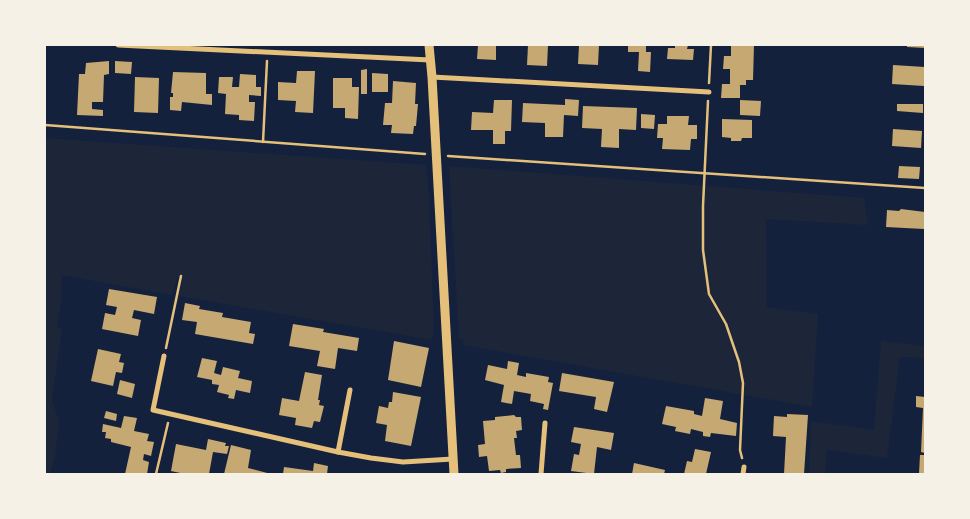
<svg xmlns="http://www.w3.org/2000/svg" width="970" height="519" font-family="'Varela Round',sans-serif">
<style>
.green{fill:#1d2539}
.building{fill:#c6a872}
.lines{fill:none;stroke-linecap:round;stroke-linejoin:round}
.path{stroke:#e5c07b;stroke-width:2.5}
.minor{stroke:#e5c07b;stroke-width:5}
.tertiary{stroke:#e5c07b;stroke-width:9}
</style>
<rect width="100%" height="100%" fill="#14213d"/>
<g class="green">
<path d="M 45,138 L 426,165 L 429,194 L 434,334 L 431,340 L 179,296 L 183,280 L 177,278 L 172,295 L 62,275 L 61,304 L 57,328 L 62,329 L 52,400 L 59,421 L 55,457 L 50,474 L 45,474 Z"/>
<path d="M 449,166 L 864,198 L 868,225 L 766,219 L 767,307 L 818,314 L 812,407 L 463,345 L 463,339 L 459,339 Z"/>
<path d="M 881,341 L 925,346 L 925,358 L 900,357 L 887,458 L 827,450 L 825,474 L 809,474 L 811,421 L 874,430 Z"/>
</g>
<g class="building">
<path d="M 478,45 L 496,45 L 496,60 L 477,59 Z"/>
<path d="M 528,45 L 548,45 L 547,66 L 527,65 Z"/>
<path d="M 579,45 L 599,45 L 598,65 L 578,64 Z"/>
<path d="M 628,45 L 646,45 L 646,52 L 651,52 L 650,72 L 638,71 L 639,52 L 628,52 Z"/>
<path d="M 675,45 L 688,45 L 687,49 L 694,49 L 693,60 L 667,59 L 668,48 L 675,48 Z"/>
<path d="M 731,45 L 754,45 L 753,80 L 746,80 L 746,85 L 740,85 L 740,98 L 721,98 L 722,84 L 730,84 L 730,69 L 723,69 L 724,56 L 731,56 Z"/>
<path d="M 907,45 L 925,45 L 925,48 L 907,47 Z"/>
<path d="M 109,61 L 109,74 L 104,75 L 103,102 L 92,102 L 92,109 L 103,110 L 103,116 L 77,115 L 79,74 L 85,74 L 86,63 Z"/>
<path d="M 115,61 L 132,62 L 131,74 L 115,73 Z"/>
<path d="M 893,65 L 925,67 L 924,86 L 892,84 Z"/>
<path d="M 367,69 L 367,94 L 361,94 L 361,70 Z"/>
<path d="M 297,71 L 315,71 L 313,113 L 295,112 L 296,101 L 278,100 L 278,82 L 296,83 Z"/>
<path d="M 173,72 L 206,73 L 206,94 L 212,94 L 212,105 L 182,102 L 181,111 L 170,110 L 170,97 L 173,97 L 173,93 L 171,93 Z"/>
<path d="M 372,73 L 388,74 L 388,92 L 372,92 Z"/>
<path d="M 240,74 L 256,75 L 256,87 L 261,87 L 261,96 L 249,95 L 249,102 L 255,102 L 254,121 L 239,120 L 239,115 L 225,114 L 226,94 L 218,93 L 219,77 L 233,77 L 232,87 L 239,87 Z"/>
<path d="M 135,77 L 159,78 L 158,113 L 134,112 Z"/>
<path d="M 333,78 L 352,78 L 352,87 L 359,87 L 358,119 L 345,118 L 345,108 L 333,108 Z"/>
<path d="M 393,81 L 416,83 L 415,104 L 418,104 L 416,126 L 414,126 L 413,134 L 391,133 L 392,125 L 383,125 L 385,103 L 392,103 Z"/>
<path d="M 565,99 L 579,100 L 578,116 L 564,115 L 563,137 L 545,137 L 545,123 L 522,122 L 523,103 L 565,105 Z"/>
<path d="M 494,100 L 512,100 L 511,131 L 505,131 L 505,144 L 493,144 L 493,130 L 471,130 L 472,112 L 493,113 Z"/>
<path d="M 740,100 L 761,101 L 760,116 L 740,115 Z"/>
<path d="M 897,104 L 923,104 L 923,113 L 897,111 Z"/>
<path d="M 583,106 L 637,108 L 636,130 L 619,129 L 619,148 L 601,147 L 602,129 L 582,128 Z"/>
<path d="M 641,114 L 655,115 L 654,129 L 641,128 Z"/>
<path d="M 667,116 L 689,116 L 688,125 L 697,125 L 697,139 L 691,139 L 690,150 L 662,149 L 663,138 L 657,138 L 658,124 L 667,124 Z"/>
<path d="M 722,119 L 752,120 L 752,138 L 742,138 L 741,141 L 731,141 L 731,138 L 722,137 Z"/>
<path d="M 893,129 L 922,131 L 921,148 L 892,146 Z"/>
<path d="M 899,166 L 920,167 L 919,179 L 898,178 Z"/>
<path d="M 901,209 L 925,212 L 924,229 L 886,227 L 887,210 L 899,211 Z"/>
<path d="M 109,289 L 157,297 L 154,314 L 134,310 L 132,318 L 141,320 L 138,336 L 102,329 L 105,313 L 115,315 L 117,307 L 106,305 Z"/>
<path d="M 185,303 L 200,306 L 199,309 L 223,313 L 222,317 L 251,322 L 249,333 L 255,334 L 253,344 L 195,334 L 197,322 L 182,320 Z"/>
<path d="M 293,324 L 324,329 L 323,332 L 359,338 L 357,351 L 338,348 L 335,369 L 317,366 L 320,351 L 289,346 Z"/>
<path d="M 394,341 L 429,348 L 421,387 L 388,380 Z"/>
<path d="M 98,349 L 121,354 L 119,362 L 124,363 L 122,373 L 116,372 L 113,386 L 91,381 Z"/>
<path d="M 202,358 L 217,361 L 214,373 L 221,375 L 223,367 L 240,371 L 238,378 L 252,381 L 250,393 L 236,390 L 234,399 L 228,398 L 229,395 L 217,392 L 219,385 L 212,384 L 212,380 L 197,377 Z"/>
<path d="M 508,361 L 519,363 L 517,375 L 526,377 L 526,373 L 549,377 L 548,382 L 553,383 L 548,410 L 543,409 L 544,404 L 530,401 L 531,394 L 514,391 L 512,404 L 501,402 L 504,385 L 485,380 L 488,365 L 507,369 Z"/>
<path d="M 305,372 L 322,375 L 318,400 L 320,400 L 319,405 L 324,406 L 320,422 L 314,421 L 312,428 L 295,425 L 296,418 L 279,415 L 282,398 L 299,401 Z"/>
<path d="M 562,373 L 614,382 L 607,412 L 594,409 L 596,397 L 559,391 Z"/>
<path d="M 120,380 L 135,384 L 132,398 L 117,394 Z"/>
<path d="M 393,392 L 421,397 L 411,446 L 385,441 L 387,425 L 376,423 L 379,406 L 388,408 L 389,402 L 392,402 Z"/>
<path d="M 916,396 L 925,397 L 925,453 L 921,452 L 923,408 L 916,407 Z"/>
<path d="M 705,398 L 723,401 L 720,419 L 737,423 L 736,436 L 711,433 L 710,437 L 703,436 L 703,432 L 691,429 L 690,434 L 675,431 L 676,427 L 662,424 L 666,406 L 694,411 L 694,414 L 702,416 Z"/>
<path d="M 106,411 L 117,414 L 116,421 L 104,418 Z"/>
<path d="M 787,414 L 808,415 L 804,474 L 784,474 L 786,437 L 773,436 L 774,416 L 787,417 Z"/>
<path d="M 514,415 L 516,417 L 521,417 L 522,430 L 516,431 L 517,438 L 514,438 L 516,455 L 520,455 L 521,468 L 506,469 L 506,472 L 501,473 L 500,470 L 489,471 L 487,456 L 479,457 L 478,445 L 485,444 L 483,421 L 495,420 L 495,417 Z"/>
<path d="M 124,416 L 137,418 L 134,431 L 149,434 L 147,441 L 154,442 L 151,456 L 144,454 L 143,460 L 149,462 L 147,474 L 125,474 L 131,447 L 111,442 L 111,439 L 105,438 L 106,432 L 102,432 L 103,424 L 121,428 Z"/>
<path d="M 574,427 L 614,433 L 611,450 L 597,447 L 594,474 L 571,471 L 574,454 L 579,455 L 581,444 L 571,442 Z"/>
<path d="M 208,439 L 226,443 L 225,446 L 229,446 L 227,454 L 213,452 L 209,474 L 185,474 L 171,471 L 176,444 L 206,450 Z"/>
<path d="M 231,445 L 251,450 L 248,468 L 271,474 L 224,474 Z"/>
<path d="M 695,449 L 711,452 L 706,474 L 684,474 L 687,461 L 692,462 Z"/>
<path d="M 920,455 L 925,455 L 925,474 L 919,474 Z"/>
<path d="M 314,463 L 328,466 L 327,474 L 283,474 L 284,467 L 313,471 Z"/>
<path d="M 634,463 L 665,470 L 664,474 L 632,474 Z"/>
</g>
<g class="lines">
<g class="path">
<path d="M 709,83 L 711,45"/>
<path d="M 708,101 L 703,206 L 703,250 L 709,294 L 726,324 L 739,362 L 743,383 L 740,450 L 742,458"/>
<path d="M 45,125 L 425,154"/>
<path d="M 263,142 L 267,61"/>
<path d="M 448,156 L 925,188"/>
<path d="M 166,348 L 181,276"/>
<path d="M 156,474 L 168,423"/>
</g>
<g class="minor">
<path d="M 118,45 L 430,60"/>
<path d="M 432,77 L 709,92"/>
<path d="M 164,356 L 153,410 L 338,452 L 371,458 L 403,462 L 453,459"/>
<path d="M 338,452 L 350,390"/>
<path d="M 541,474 L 545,423"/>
<path d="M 743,474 L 744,467"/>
</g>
<path class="tertiary" d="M 429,45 L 432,77 L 454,474"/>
</g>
<rect width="970" height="519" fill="none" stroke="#f6f1e7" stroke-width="92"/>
</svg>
